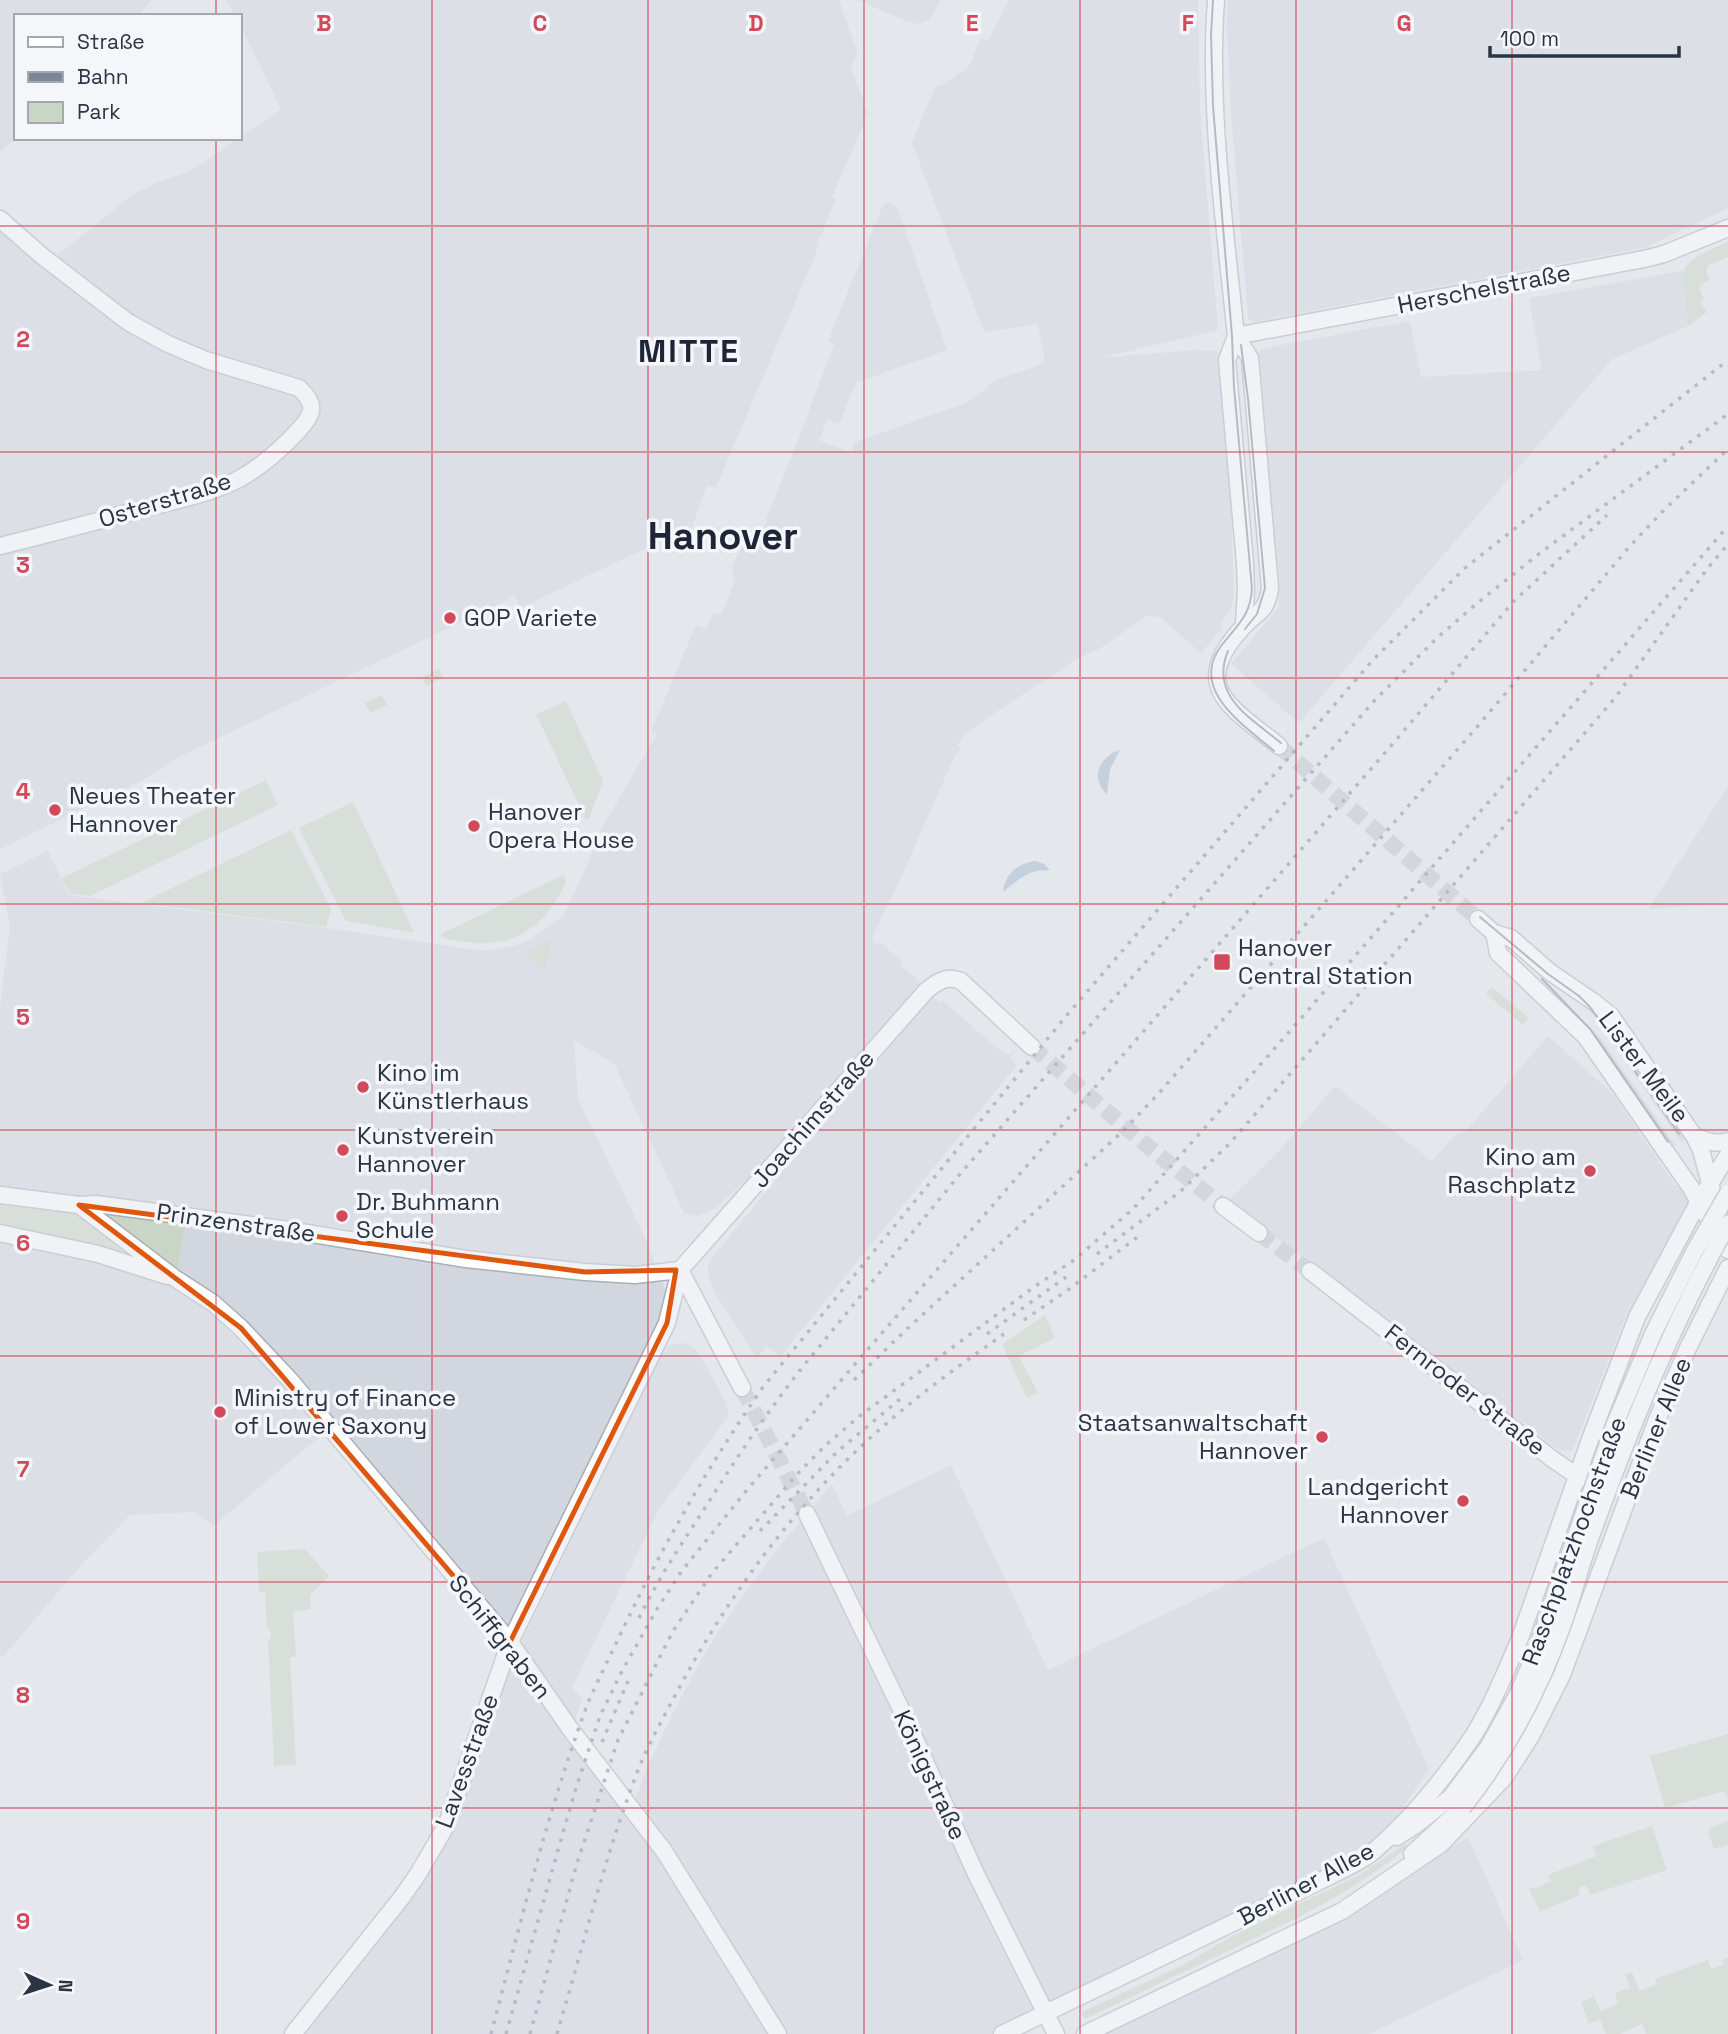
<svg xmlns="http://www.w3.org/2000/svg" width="1728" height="2034" font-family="'Space Grotesk',sans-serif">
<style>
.built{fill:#d2d6de}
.green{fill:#c9d6c5}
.water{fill:#9fb4cc}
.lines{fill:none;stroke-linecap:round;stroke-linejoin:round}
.secondary-tunnel{stroke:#bfc3cb;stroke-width:16;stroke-dasharray:16 8;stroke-linecap:butt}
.secondary-casing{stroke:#a9aeb7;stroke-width:19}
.secondary{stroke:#fff;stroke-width:16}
.tram{stroke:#7d8696;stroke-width:2}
.rail{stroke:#7d8696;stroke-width:3.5;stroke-dasharray:3.5 7;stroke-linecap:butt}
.secondary-bridge-casing{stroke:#a9aeb7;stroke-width:19;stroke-linecap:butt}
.secondary-bridge{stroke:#fff;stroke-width:16}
.marked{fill:none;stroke:#df570f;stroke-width:5;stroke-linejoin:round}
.grid{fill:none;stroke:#d1495b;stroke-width:2;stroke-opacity:0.55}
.poi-dot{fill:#d1495b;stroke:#f4f6f9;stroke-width:2.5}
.labels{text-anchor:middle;stroke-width:7;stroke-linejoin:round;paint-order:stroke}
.street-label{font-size:24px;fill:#2b3445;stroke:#f4f6f9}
.poi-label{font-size:24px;fill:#2b3445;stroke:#f4f6f9;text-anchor:start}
.district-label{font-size:32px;font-weight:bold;letter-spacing:2px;fill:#1d2536;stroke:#f4f6f9}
.town-label{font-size:38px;font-weight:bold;fill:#1d2536;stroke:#f4f6f9}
.grid-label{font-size:23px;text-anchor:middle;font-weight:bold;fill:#d1495b;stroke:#f4f6f9;stroke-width:7;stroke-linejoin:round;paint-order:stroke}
</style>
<rect width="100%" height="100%" fill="#e4e7ec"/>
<g class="built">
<path d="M 0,0 L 152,0 L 138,16 L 16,16 L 16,138 L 0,152 Z"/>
<path d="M 226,0 L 839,0 L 857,52 L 851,68 L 868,113 L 832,197 L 836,199 L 818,242 L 815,256 L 716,487 L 707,485 L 689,536 L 680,532 L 520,608 L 514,595 L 501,603 L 183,755 L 141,781 L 0,849 L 0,229 L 47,264 L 132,195 L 156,183 L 183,174 L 200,165 L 281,109 L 240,25 L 240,16 L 235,16 Z"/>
<path d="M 857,0 L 941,0 L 930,19 L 918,24 L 908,22 Z"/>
<path d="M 1009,0 L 1198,0 L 1200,110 L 1218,330 L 1100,358 L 1195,350 L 1217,351 L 1240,509 L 1231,510 L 1234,596 L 1231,609 L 1220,624 L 1223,627 L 1201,653 L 1160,617 L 1147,616 L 1099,649 L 1078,658 L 990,716 L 966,734 L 957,745 L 961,749 L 955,755 L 899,882 L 872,938 L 877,944 L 879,942 L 902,961 L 900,964 L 923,985 L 824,1107 L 716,1208 L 695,1216 L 684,1213 L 614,1063 L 574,1041 L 578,1099 L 646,1240 L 666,1291 L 659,1334 L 510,1642 L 213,1303 L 0,1195 L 0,1008 L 10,927 L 0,874 L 48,851 L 69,895 L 326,928 L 483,951 L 510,947 L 530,940 L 563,916 L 583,875 L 602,828 L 657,734 L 651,731 L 696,625 L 706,629 L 713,613 L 721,615 L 734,583 L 732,566 L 739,552 L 746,543 L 754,540 L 767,522 L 766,519 L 792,456 L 834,344 L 828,341 L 883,205 L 890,202 L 897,207 L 947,350 L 856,383 L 839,424 L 827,420 L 819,440 L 853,454 L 853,443 L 968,402 L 987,388 L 994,380 L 1033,368 L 1045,361 L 1038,324 L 984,332 L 912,143 L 935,87 L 947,83 L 969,66 L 981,38 L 988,41 Z"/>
<path d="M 1228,0 L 1728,0 L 1728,208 L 1647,247 L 1253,322 L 1248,318 L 1231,113 L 1227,28 Z"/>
<path d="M 1683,271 L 1688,326 L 1611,360 L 1299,723 L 1231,664 L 1279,607 L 1256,361 L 1261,349 L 1410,321 L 1421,377 L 1542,370 L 1529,298 Z"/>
<path d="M 1728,787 L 1728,903 L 1648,909 Z"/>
<path d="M 928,993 L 940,1003 L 943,1001 L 1003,1053 L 1009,1054 L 1015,1052 L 1010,1059 L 1017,1065 L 780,1357 L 767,1346 L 757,1358 L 715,1293 L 708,1274 L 708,1266 L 712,1258 Z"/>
<path d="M 1609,1028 L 1686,1139 L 1681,1142 L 1604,1031 Z"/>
<path d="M 1599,1035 L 1676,1146 L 1670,1150 L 1593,1039 Z"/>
<path d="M 1548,1036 L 1612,1093 L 1675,1185 L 1690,1190 L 1699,1201 L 1637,1317 L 1628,1311 L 1572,1451 L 1559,1450 L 1228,1201 L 1279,1151 L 1335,1086 L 1432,1161 L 1454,1136 L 1466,1131 Z"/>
<path d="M 0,1238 L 175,1280 L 213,1305 L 286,1385 L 325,1432 L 213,1526 L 196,1512 L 130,1515 L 82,1564 L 3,1657 L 0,1656 Z"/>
<path d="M 685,1343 L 696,1349 L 726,1402 L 729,1415 L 658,1511 L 572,1687 L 582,1700 L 571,1731 L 633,1807 L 646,1770 L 674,1711 L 704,1655 L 735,1607 L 771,1557 L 832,1484 L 847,1516 L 951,1465 L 1048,1670 L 1324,1538 L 1429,1769 L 1373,1852 L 1002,2034 L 294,2034 L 448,1826 L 517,1652 L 658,1359 L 671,1344 Z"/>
<path d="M 1468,1837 L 1523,1960 L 1369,2034 L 1085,2034 L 1409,1875 Z"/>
</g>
<g class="green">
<path d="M 1728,242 L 1728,257 L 1709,265 L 1706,271 L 1710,279 L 1699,288 L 1704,299 L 1701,303 L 1707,312 L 1688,326 C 1687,315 1681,276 1684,269 C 1690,258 1717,246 1728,242 Z"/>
<path d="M 439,669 L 443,678 L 426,686 L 422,677 Z"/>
<path d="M 382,695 L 387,705 L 370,713 L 365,703 Z"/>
<path d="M 566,701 L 603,781 L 589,819 L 586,820 L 536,714 Z"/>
<path d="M 266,780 L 278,805 L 90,896 L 70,894 L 62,878 Z"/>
<path d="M 353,802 L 406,915 L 414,933 L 346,921 L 299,828 Z"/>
<path d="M 291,830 L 331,909 L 326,927 L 141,903 Z"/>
<path d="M 563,875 L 566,881 C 550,920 520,946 476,943 C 465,942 454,940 443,938 L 441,934 Z"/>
<path d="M 552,938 L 547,967 L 542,969 L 525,954 Z"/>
<path d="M 1492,987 L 1529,1018 L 1523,1025 L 1486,994 Z"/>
<path d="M 0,1199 L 76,1208 L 154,1266 L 0,1228 Z"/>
<path d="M 96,1204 L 186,1217 L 176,1279 L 113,1231 Z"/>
<path d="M 1045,1315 L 1055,1338 L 1019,1356 L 1038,1393 L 1027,1398 L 1002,1344 Z"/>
<path d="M 305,1549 L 329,1576 L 310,1595 L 311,1609 L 293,1612 L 296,1657 L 290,1658 L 296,1765 L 274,1766 L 268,1639 L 271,1638 L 270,1629 L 267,1629 L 265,1592 L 259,1592 L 257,1552 Z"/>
<path d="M 1728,1734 L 1728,1800 L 1724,1791 L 1665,1808 L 1650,1756 Z"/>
<path d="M 1728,1821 L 1728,1845 L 1714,1849 L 1708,1833 L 1711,1827 Z"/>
<path d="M 1652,1826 L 1667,1870 L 1590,1895 L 1586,1885 L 1578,1888 L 1580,1895 L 1540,1912 L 1529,1889 L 1533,1887 L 1534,1889 L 1551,1881 L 1548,1875 L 1596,1856 L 1593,1846 Z"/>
<path d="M 1405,1844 L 1408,1847 C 1374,1875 1336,1898 1297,1918 L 1085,2019 L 1082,2012 L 1183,1965 L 1234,1935 L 1359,1875 Z"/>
<path d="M 1728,1958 L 1728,2034 L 1646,2034 L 1642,2024 L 1620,2034 L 1606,2034 L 1600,2019 L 1589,2024 L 1581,2002 L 1594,1996 L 1600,2011 L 1618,2004 L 1615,1993 L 1630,1988 L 1625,1974 L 1632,1972 L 1639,1991 L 1656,1985 L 1655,1979 L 1708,1960 L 1711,1969 L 1723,1965 L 1722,1960 Z"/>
</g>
<g class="water">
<path d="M 1120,750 L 1110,769 L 1107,794 C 1089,778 1100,756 1120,750 Z"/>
<path d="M 1035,861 L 1044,864 L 1050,870 C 1027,870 1019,879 1003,892 C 1005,874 1018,863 1035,861 Z"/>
</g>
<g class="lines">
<g class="secondary-tunnel">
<path d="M 1279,746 L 1478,919"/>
<path d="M 1032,1047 L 1151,1149 L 1223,1206"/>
<path d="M 1259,1233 L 1310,1271"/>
<path d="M 742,1388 L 807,1514"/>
</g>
<defs>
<g id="secondary">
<path d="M 1216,0 C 1208,108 1225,227 1236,336 L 1227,360 L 1245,563 L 1246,589 L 1244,625"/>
<path d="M 0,219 L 42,256 L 128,322 L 168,344 L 206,360 L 299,388 C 318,405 313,415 297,432 C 280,450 261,467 239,479 C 210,494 177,500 146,508 C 98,521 49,534 0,546"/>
<path d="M 1236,336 L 1644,259 L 1664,254 L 1728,228"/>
<path d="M 1236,336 L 1250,358 L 1270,588 C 1266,614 1258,610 1243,627 C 1187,687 1232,708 1279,746"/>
<path d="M 1478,919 L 1494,933 L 1511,938 L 1550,972 L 1594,1002 L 1611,1016 L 1694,1136 L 1701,1150 L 1728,1250"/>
<path d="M 1494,933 L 1498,953 L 1586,1037 L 1691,1188 L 1717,1234"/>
<path d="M 1694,1136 C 1706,1141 1716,1145 1728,1141"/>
<path d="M 0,1195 L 79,1205 L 96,1204 L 282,1229 L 466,1259 L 585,1272 L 635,1275 L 680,1270"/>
<path d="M 79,1205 L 176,1279 L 213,1303 L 241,1328 L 290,1380 L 510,1642 L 571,1730 L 664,1851 L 778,2034"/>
<path d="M 1223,1206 L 1259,1233"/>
<path d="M 0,1233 L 98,1254 L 167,1276"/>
<path d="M 680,1270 L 742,1388"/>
<path d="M 1310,1271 L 1551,1458 L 1577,1476 L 1587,1479"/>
<path d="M 807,1514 L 911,1730 L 976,1874 L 1056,2034"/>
<path d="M 1397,1837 L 1417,1824 L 1451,1797"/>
<path d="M 1412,1854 L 1463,1807"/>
<path d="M 293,2034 L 402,1897 L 418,1874 L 446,1826 L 510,1642 L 667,1323 L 680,1270 L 926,991 C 937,982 946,975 961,981 L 1032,1047"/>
<path d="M 1002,2034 L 1322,1880 C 1339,1871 1360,1863 1374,1851 C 1411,1819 1446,1776 1473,1736 C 1492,1706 1506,1671 1520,1638 L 1592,1434 L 1637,1317 L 1699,1201 L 1728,1155"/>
<path d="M 1085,2034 L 1342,1911 L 1441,1844 L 1504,1778 L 1531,1736 L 1562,1675 L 1656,1422 L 1688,1348 L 1728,1268"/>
</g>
</defs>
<use href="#secondary" class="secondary-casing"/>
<use href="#secondary" class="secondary"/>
<g class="tram">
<path d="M 1213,0 L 1211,35 L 1213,106 L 1232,336 L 1234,387 L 1252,589 C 1250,617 1237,625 1221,646 C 1188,690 1245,726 1274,751"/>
<path d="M 1241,345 L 1248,399 L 1265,588 L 1257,614 L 1245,629"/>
<path d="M 1228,651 C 1209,696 1251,718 1281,743"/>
<path d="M 1480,917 L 1548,974 L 1579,996 L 1590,1007 L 1679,1134"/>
<path d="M 1542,979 L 1590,1029 L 1668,1142"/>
</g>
<g class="rail">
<path d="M 1097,1254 L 1181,1191 L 1231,1142 L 1615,698 L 1707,569 L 1728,544"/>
<path d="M 1024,1320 L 1068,1290 L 1140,1235"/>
<path d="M 987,1334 L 1066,1277"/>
<path d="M 854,1380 L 907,1329 L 1122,1132 L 1160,1092 L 1477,727 L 1630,546 L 1665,509 L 1728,449"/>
<path d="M 760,1531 L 837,1452 L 900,1399"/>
<path d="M 639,1618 C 657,1581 680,1546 703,1511 C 733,1463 765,1415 801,1369 L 960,1174 L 1375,700 L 1437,638 L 1475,605 L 1540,553 L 1728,414"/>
<path d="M 602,1742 L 628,1681"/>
<path d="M 491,2034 C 520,1925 547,1814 586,1708 C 596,1683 609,1659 620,1635 C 661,1549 708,1466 763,1387 L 1067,1015 L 1373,660 L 1465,568 L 1728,360"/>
<path d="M 506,2034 L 558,1850 L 576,1788 L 600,1716 L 622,1671 L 657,1609 L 681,1572 L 746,1491 L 856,1363 L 1396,740 L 1513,602 L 1607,515"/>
<path d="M 530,2034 L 577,1863 L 618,1740 L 673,1631 L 712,1573 L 800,1471 L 827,1444 L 861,1415 L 1034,1287 L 1074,1260 L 1134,1208 L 1297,1023 L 1728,526"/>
<path d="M 557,2034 C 583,1946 605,1856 638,1770 C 649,1743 664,1716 678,1690 C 733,1587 805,1492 894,1417 C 929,1387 967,1360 1004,1334"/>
</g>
<defs>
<g id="secondary-bridge">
<path d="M 1451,1797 L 1489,1746 L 1518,1694 L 1537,1649 L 1614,1426 L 1653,1334 L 1694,1252 L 1728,1193"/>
<path d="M 1463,1807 C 1508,1751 1540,1689 1564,1621 C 1575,1589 1583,1556 1595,1525 C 1633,1421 1674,1320 1728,1224"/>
</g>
</defs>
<use href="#secondary-bridge" class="secondary-bridge-casing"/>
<use href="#secondary-bridge" class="secondary-bridge"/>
</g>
<path d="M0 0H1728V2034H0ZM 79,1205 L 585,1272 L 676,1270 L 667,1323 L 510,1642 L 241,1328 Z" fill="#e4e7ec" fill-opacity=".55" fill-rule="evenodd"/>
<path class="marked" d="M 79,1205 L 585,1272 L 676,1270 L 667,1323 L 510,1642 L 241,1328 Z"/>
<path class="grid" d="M 216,0 L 216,16M 432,0 L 432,2034M 648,0 L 648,2034M 864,0 L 864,2034M 1080,0 L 1080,2034M 1296,0 L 1296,2034M 1512,0 L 1512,2034M 216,138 L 216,2034M 0,226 L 1728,226M 0,452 L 1728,452M 0,678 L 1728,678M 0,904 L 1728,904M 0,1130 L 1728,1130M 0,1356 L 1728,1356M 0,1582 L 1728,1582M 0,1808 L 1728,1808"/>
<g class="poi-dot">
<circle cx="450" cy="618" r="7"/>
<circle cx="55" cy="810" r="7"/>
<circle cx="474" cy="826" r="7"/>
<rect x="1213" y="953" width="18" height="18" rx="3.5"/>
<circle cx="363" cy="1087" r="7"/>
<circle cx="343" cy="1150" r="7"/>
<circle cx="1590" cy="1171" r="7"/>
<circle cx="342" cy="1216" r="7"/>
<circle cx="220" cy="1412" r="7"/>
<circle cx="1322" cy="1437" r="7"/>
<circle cx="1463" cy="1501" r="7"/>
</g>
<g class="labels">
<g class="street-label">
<text transform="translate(1484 289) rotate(-11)" y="8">Herschelstraße</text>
<text transform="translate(165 500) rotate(-17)" y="8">Osterstraße</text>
<text transform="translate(1644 1067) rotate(53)" y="8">Lister Meile</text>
<text transform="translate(813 1119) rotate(-49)" y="8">Joachimstraße</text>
<text transform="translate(236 1223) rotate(8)" y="8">Prinzenstraße</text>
<text transform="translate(1465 1390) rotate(38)" y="8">Fernroder Straße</text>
<text transform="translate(1656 1428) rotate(-68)" y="8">Berliner Allee</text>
<text transform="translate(1574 1541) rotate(-70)" y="8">Raschplatzhochstraße</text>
<text transform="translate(500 1637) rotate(52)" y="8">Schiffgraben</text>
<text transform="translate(467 1761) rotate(-70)" y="8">Lavesstraße</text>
<text transform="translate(930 1775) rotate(65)" y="8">Königstraße</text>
<text transform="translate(1306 1884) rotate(-28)" y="8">Berliner Allee</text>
</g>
<g class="poi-label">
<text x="464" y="626">GOP Variete</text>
<text x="69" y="804">Neues Theater<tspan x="69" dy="28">Hannover</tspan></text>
<text x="488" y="820">Hanover<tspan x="488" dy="28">Opera House</tspan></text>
<text x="1238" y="956">Hanover<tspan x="1238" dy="28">Central Station</tspan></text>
<text x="377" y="1081">Kino im<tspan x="377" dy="28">Künstlerhaus</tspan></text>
<text x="357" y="1144">Kunstverein<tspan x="357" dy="28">Hannover</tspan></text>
<text x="1576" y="1165" text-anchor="end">Kino am<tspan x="1576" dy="28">Raschplatz</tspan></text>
<text x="356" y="1210">Dr. Buhmann<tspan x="356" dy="28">Schule</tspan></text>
<text x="234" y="1406">Ministry of Finance<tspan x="234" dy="28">of Lower Saxony</tspan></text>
<text x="1308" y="1431" text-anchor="end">Staatsanwaltschaft<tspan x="1308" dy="28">Hannover</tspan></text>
<text x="1449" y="1495" text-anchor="end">Landgericht<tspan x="1449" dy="28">Hannover</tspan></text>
</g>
<g class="district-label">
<text x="689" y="362">MITTE</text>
</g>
<g class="town-label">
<text x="723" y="549">Hanover</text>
</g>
</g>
<g class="grid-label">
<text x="324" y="31">B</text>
<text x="540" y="31">C</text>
<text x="756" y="31">D</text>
<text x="972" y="31">E</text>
<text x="1188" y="31">F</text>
<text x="1404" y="31">G</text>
<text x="23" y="347">2</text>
<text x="23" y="573">3</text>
<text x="23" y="799">4</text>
<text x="23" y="1025">5</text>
<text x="23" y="1251">6</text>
<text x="23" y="1477">7</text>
<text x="23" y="1703">8</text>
<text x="23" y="1929">9</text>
</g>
<rect x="14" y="14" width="228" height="126" fill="#f4f6f9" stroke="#a4a8b1" stroke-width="2"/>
<rect x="28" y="37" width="35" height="10" fill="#ffffff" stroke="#a4a8b1" stroke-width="2"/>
<text x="77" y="49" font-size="21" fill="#2b3445">Straße</text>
<rect x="28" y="72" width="35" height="10" fill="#7d8696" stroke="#a4a8b1" stroke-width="2"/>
<text x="77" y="84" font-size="21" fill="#2b3445">Bahn</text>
<rect x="28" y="102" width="35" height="21" fill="#c9d6c5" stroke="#a4a8b1" stroke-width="2"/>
<text x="77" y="119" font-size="21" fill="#2b3445">Park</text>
<g transform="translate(49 1985) rotate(93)" stroke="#f4f6f9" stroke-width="5" paint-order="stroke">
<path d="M0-5L12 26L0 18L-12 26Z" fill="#2b3445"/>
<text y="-10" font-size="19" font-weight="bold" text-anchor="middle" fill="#2b3445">N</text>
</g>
<path d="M1490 46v10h189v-10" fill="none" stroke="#2b3445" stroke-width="3.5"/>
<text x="1500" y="46" font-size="21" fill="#2b3445" stroke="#f4f6f9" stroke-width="5" paint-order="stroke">100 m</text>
</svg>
